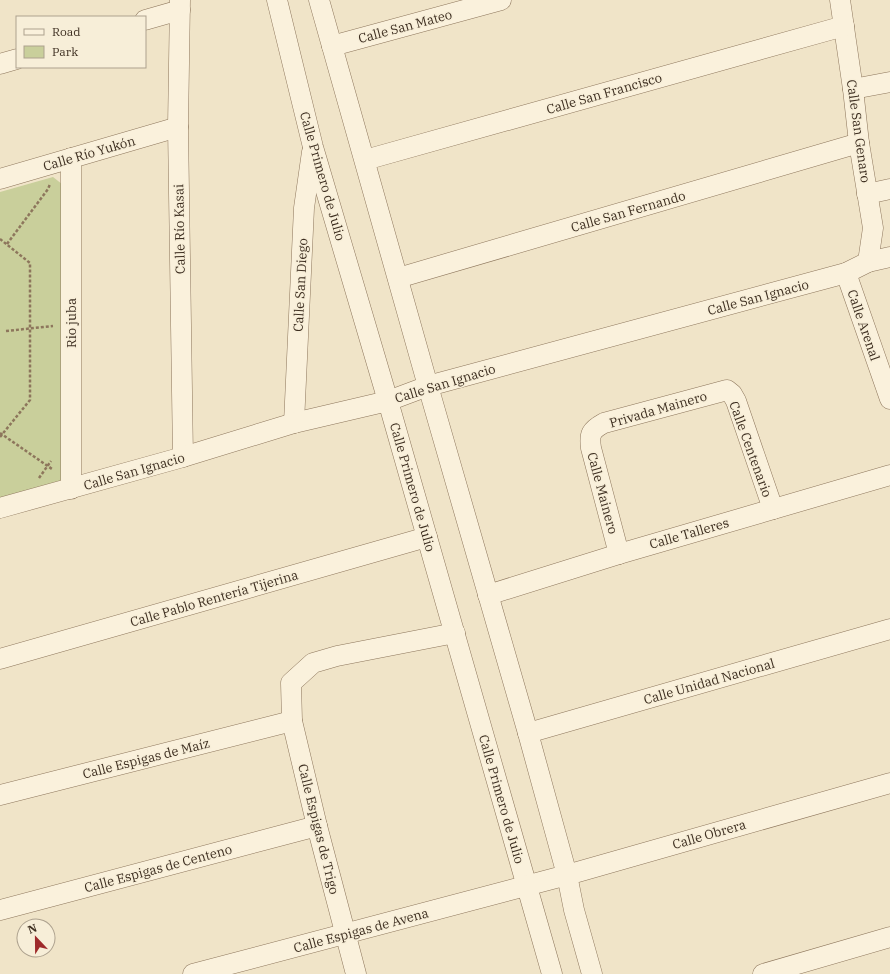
<svg xmlns="http://www.w3.org/2000/svg" width="890" height="974" font-family="'IBM Plex Serif',serif">
<style>
.green{fill:#c9cf9b}
.lines{fill:none;stroke-linecap:round;stroke-linejoin:round}
.street-casing{stroke:#8d765c;stroke-width:21}
.path{stroke:#8d765c;stroke-width:2.5;stroke-dasharray:3 2;stroke-linecap:butt}
.street{stroke:#faf1dc;stroke-width:20}
.labels{text-anchor:middle;stroke-width:3;stroke-linejoin:round;paint-order:stroke}
.street-label{font-size:13px;fill:#3d2e20;stroke:#f7eed8}
</style>
<rect width="100%" height="100%" fill="#f0e4c8"/>
<path class="green" d="M 53,177 L 67,188 L 64,480 L 0,499 L 0,192 Z"/>
<g class="lines">
<defs>
<g id="street">
<path d="M 180,0 L 178,127 L 183,457"/>
<path d="M 277,0 L 313,147 L 388,401 L 552,974"/>
<path d="M 319,0 L 428,386 L 528,733 L 567,875 L 574,910 L 592,974"/>
<path d="M 840,0 L 853,89 L 859,143 L 873,228 L 868,262"/>
<path d="M 145,20 L 180,10"/>
<path d="M 332,46 L 501,0"/>
<path d="M 0,64 L 17,59"/>
<path d="M 853,89 L 890,82"/>
<path d="M 71,158 L 71,489"/>
<path d="M 365,160 L 844,26"/>
<path d="M 0,179 L 178,127"/>
<path d="M 867,194 L 890,189"/>
<path d="M 846,273 L 890,399"/>
<path d="M 398,278 L 859,143"/>
<path d="M 294,423 L 304,208 L 312,152"/>
<path d="M 0,508 L 183,457 L 294,423 L 388,401 L 428,386 L 846,273 L 868,262 L 890,257"/>
<path d="M 619,554 L 591,448 C 589,434 591,430 604,423 L 727,390 L 732,394 L 736,401 L 773,509"/>
<path d="M 488,595 L 619,554 L 890,475"/>
<path d="M 0,659 L 427,537"/>
<path d="M 528,733 L 890,629"/>
<path d="M 0,795 L 292,721"/>
<path d="M 0,910 L 317,826"/>
<path d="M 193,974 L 567,875 L 890,783"/>
<path d="M 356,974 L 317,826 L 292,721 L 291,683 L 313,663 L 337,656 L 455,633"/>
<path d="M 763,974 L 890,937"/>
</g>
</defs>
<use href="#street" class="street-casing"/>
<g class="path">
<path d="M 0,239 L 30,263 L 30,400 L 0,437"/>
<path d="M 7,244 L 48,189 L 50,184"/>
<path d="M 6,331 L 53,326"/>
<path d="M 0,433 L 52,469"/>
<path d="M 39,478 L 51,461"/>
</g>
<use href="#street" class="street"/>
</g>
<g class="labels">
<g class="street-label">
<text transform="translate(405 26) rotate(-15)" y="5">Calle San Mateo</text>
<text transform="translate(604 93) rotate(-16)" y="5">Calle San Francisco</text>
<text transform="translate(859 131) rotate(82)" y="5">Calle San Genaro</text>
<text transform="translate(89 153) rotate(-16)" y="5">Calle Río Yukón</text>
<text transform="translate(323 176) rotate(74)" y="5">Calle Primero de Julio</text>
<text transform="translate(628 211) rotate(-16)" y="5">Calle San Fernando</text>
<text transform="translate(179 229) rotate(-91)" y="5">Calle Río Kasai</text>
<text transform="translate(300 285) rotate(-87)" y="5">Calle San Diego</text>
<text transform="translate(758 297) rotate(-15)" y="5">Calle San Ignacio</text>
<text transform="translate(71 323) rotate(-90)" y="5">Rio juba</text>
<text transform="translate(864 325) rotate(71)" y="5">Calle Arenal</text>
<text transform="translate(445 383) rotate(-17)" y="5">Calle San Ignacio</text>
<text transform="translate(658 409) rotate(-16)" y="5">Privada Mainero</text>
<text transform="translate(751 449) rotate(70)" y="5">Calle Centenario</text>
<text transform="translate(134 471) rotate(-16)" y="5">Calle San Ignacio</text>
<text transform="translate(413 487) rotate(74)" y="5">Calle Primero de Julio</text>
<text transform="translate(603 493) rotate(75)" y="5">Calle Mainero</text>
<text transform="translate(689 533) rotate(-16)" y="5">Calle Talleres</text>
<text transform="translate(214 598) rotate(-16)" y="5">Calle Pablo Rentería Tijerina</text>
<text transform="translate(709 681) rotate(-16)" y="5">Calle Unidad Nacional</text>
<text transform="translate(146 758) rotate(-14)" y="5">Calle Espigas de Maíz</text>
<text transform="translate(502 799) rotate(74)" y="5">Calle Primero de Julio</text>
<text transform="translate(319 829) rotate(76)" y="5">Calle Espigas de Trigo</text>
<text transform="translate(709 834) rotate(-16)" y="5">Calle Obrera</text>
<text transform="translate(158 868) rotate(-15)" y="5">Calle Espigas de Centeno</text>
<text transform="translate(361 930) rotate(-15)" y="5">Calle Espigas de Avena</text>
</g>
</g>
<rect x="16" y="16" width="130" height="52" fill="#f7eed8" stroke="#ada18e"/>
<rect x="24" y="29" width="20" height="6" fill="#faf1dc" stroke="#ada18e"/>
<text x="52" y="36" font-size="12" fill="#3d2e20">Road</text>
<rect x="24" y="46" width="20" height="12" fill="#c9cf9b" stroke="#ada18e"/>
<text x="52" y="56" font-size="12" fill="#3d2e20">Park</text>
<g transform="translate(36 938) rotate(338)"><circle r="19" fill="#f7eed8" stroke="#ada18e"/>
<path d="M0-3L7 15L0 10L-7 15Z" fill="#9e2a2b"/>
<text y="-6" font-size="11" font-weight="bold" text-anchor="middle" fill="#3d2e20">N</text>
</g>
</svg>
